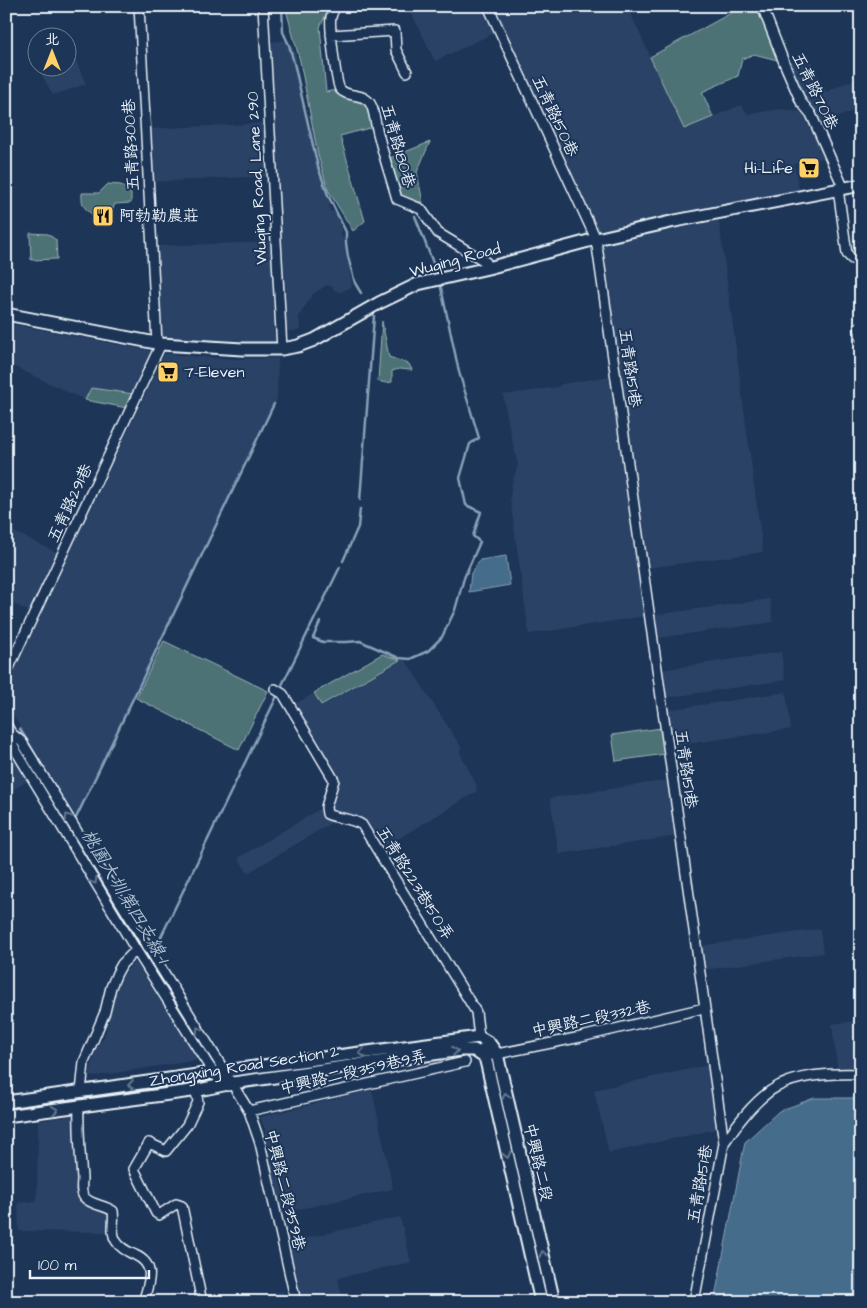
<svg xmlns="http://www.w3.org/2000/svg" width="867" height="1308" font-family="'Architects Daughter','LXGW WenKai TC',sans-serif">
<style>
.built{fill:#2a4366}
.green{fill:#4d7274;stroke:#9ab2b6}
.water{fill:#446c8b;stroke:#86a1b7}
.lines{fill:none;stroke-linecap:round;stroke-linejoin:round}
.stream{stroke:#86a1b7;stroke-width:2.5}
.street-casing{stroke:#e8f1f8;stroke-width:12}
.secondary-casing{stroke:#e8f1f8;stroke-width:15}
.street{stroke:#1d3557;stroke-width:9}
.secondary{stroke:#1d3557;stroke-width:11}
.oneway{stroke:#64778f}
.labels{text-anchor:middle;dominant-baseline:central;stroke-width:4;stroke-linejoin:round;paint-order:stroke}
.street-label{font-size:16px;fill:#e8f1f8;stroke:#1d3557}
.poi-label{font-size:16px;fill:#e8f1f8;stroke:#1d3557;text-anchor:start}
.water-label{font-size:18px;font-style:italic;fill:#afc2d2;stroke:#1d3557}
</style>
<rect width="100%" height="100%" fill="#1d3557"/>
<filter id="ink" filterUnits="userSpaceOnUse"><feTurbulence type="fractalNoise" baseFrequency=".02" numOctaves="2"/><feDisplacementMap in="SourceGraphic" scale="10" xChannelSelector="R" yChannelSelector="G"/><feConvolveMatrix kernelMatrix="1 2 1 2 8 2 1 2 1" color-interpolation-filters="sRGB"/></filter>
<g filter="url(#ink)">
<!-- built -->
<path class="built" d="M397,6H484L496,32L435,61L413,16Z
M494,6H627L684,129L741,105L748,114L781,109L806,113L827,157L794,164L799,189L598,231Z
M289,40L296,55L305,114H309L310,126L313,127L323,184L328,190L330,211L338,213L342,237L345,238L347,263H349L352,287L341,292L335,291L332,287L327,285L313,294L299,316L300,330L286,332L271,42Z
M70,47L86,84L53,95L38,68H68V48Z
M808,54L826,92L861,76V107L821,125L812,108L804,98L788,64Z
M266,123L269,176L152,182L149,129Z
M719,221L763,552L647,568L633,471L601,242Z
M273,242L280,342H212L160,336L155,246Z
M11,324L152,351L134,394L91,388L85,400L6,363V347Z
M165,353L186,356L235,359L278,358L277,399L76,817L6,704V685Z
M611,376L646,616L529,634L510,498L512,482L518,465L509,427L503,395L558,387L562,384Z
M6,528L60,554L32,613L6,600Z
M770,599L773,622L657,638L654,615Z
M781,652L785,680L665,698L661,670Z
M402,660L406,661L461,747L460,753L477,786L476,792L381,849L363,820L332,812L331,807L338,779L293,705L313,694L321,706Z
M786,692L791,729L673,746L667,710Z
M6,742L29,780L6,794Z
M669,780L678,836L559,854L550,798Z
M323,807L325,818L331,823L248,873L238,858Z
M820,929L823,953L703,970L699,946Z
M135,961L198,1060L89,1077L95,1051L105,1035L119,980Z
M861,1020V1073H838L832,1024Z
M708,1065L717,1129L609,1153L594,1090Z
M372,1090L393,1189L281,1213L265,1129L260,1117Z
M76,1115L80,1194L110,1214L108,1232L19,1231L18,1203L37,1201L38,1121Z
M400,1217L411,1262L338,1278L343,1302H302L288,1242Z
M283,1291L285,1302H228Z"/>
<!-- green -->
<path class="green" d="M285,6H330L320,27L326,92L336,90L362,99L368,105L373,127L340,136L365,221L353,231L328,190L318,155L300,61Z
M744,6H757L777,60L754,54L742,59L738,76L702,92L713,117L684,129L650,57Z
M430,142L417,172L423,203L401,196L390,158Z
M108,184L121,185L131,194V203L115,204L112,211L96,217C85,209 81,207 82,193H99Z
M30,233L48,234L56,240L57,259L31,260Z
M382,321L389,357L409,364L412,370L399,369L392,371V382L386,383L378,381Z
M91,388L134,394L127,408L85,400Z
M164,641L268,691L239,750L136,698Z
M382,654L400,660L321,705L314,693Z
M661,728L665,754L616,761L612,735Z"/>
<!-- water -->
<path class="water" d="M506,556L510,585L469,592L471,573L480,560Z
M814,1098H861V1302H714L745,1142L779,1111Z"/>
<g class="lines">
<!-- stream -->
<path class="stream" d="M282,6L283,32L289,45L294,63L318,167L328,195L346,232V243L348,257L355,283L361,293
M415,216L438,276
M360,500L374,316
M343,561L358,527L360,509
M320,622L313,638L323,642H346L360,641L399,658L410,659L428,651L442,637L455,610L464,578L480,542L473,536L481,512L466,505L460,478L470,444L479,438L459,372L440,283
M281,687L340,567
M20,729L75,820L274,404
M40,779L203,1048
M152,946L159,941L278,694"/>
<!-- street casing -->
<g class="street-casing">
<path id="street" d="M139,6L157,343
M263,6L282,349
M336,6C334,9 332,13 331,17C329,24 336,83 340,89C348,99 366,91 372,107C375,116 376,127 379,137C384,158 391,178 397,199L421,209L438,233L486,262L488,268
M488,6L596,239L623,428L724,1143L694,1302
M762,6L785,65L801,102L811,114L844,189
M331,35L395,31L396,50L407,72
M838,189L847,254L852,259L861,256
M861,326L859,327L861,338
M6,674L161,344
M275,689L283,694L334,780L326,807L327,814C338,819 352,818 362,825L476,1012L479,1037
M6,724L11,733L22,742L249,1111L260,1143L296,1302
M11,733L13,746L136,950L207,1063L217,1077L228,1086
M492,1055L581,1037L704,1008
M199,1090L197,1096L198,1102L187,1125L166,1151L149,1143L134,1169L156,1213L159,1215L176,1204L182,1206L202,1302
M81,1092L84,1062L105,1012L111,987L117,973L122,964L136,950
M79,1106C78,1131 80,1154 82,1178C82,1184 80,1192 84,1197C91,1205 104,1205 113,1211C115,1222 110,1231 116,1241C120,1248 127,1251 135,1255C157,1265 149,1283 143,1302
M249,1111L465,1062
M724,1143C737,1124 751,1105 770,1091C794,1074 832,1073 861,1074"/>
</g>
<!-- secondary casing -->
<g class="secondary-casing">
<path id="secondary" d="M6,314L161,344L242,349H282L298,346L314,340L379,303L418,284L488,268L596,239L675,221L861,185
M483,1050L487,1065L541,1302
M6,1102L240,1069L479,1037L489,1043L497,1054L554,1302
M6,1116L199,1090L233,1083L461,1050H474L484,1057"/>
</g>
<!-- street -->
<use href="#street" class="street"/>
<!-- secondary -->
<use href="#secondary" class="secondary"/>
</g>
<!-- one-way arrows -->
<defs><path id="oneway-chevron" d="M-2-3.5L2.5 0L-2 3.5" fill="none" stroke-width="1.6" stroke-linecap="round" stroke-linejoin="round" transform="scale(1.25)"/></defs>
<g class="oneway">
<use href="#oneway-chevron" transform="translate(68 817) rotate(-122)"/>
<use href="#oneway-chevron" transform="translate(94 881) rotate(59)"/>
<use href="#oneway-chevron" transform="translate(199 1030) rotate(-121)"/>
<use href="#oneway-chevron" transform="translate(455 1051) rotate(-7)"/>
<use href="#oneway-chevron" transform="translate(362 1053) rotate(172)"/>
<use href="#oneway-chevron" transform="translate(131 1085) rotate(172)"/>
<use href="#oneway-chevron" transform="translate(506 1096) rotate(-103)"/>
<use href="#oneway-chevron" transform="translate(55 1110) rotate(-8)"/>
<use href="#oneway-chevron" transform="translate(507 1155) rotate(78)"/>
<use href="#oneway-chevron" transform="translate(543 1254) rotate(-103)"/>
</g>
</g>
<!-- icons -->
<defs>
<g id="supermarket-square" transform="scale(1.125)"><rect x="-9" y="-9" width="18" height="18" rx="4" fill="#ffd166" stroke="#1d3557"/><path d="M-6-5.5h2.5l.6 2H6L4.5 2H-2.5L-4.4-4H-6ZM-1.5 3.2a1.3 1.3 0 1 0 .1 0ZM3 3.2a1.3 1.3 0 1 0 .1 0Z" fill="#111"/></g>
<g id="restaurant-square" transform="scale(1.125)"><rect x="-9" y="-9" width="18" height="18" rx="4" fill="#ffd166" stroke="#1d3557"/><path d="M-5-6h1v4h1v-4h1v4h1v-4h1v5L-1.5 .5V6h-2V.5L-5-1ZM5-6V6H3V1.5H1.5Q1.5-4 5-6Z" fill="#111"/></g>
</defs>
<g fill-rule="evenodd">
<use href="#supermarket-square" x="809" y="168"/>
<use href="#restaurant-square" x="103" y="216"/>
<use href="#supermarket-square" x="168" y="372"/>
</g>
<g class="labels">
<!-- street labels -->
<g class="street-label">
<text transform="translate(815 91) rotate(64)">五青路70巷</text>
<text transform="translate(555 116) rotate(65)">五青路150巷</text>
<text transform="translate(131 145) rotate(-93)">五青路300巷</text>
<text transform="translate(398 146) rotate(74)">五青路180巷</text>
<text transform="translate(257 178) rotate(-93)">Wuqing Road, Lane 290</text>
<text transform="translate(455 260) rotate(-15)">Wuqing Road</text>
<text transform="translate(630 368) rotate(82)">五青路151巷</text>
<text transform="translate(70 503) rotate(-65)">五青路291巷</text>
<text transform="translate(686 769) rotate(82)">五青路151巷</text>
<text transform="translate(415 883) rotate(58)">五青路223巷150弄</text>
<text transform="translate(591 1019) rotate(-12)">中興路二段332巷</text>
<text transform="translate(244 1066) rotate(-9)">Zhongxing Road Section 2</text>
<text transform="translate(353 1072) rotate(-13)">中興路二段359巷9弄</text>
<text transform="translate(538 1162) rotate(77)">中興路二段</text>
<text transform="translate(700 1184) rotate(-80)">五青路151巷</text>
<text transform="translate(285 1190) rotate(76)">中興路二段359巷</text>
</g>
<!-- poi labels -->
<g class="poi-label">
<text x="793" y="168" text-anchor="end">Hi-Life</text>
<text x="119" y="216">阿勃勒農莊</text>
<text x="184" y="372">7-Eleven</text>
</g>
<!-- water labels -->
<g class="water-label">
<text transform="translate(125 896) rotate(59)">桃園大圳第四支線-1</text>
</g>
</g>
<!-- margin -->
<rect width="867" height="1308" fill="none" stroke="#1d3557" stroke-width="25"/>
<rect x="12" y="12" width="842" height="1283" fill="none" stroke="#e8f1f8" stroke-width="2" filter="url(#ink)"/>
<!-- north arrow -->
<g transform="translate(52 52)"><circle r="24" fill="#1d3557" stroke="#6e8097"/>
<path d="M0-4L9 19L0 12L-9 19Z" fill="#ffd166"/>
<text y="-8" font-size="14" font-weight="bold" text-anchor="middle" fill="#e8f1f8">北</text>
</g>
<!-- scale -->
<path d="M30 1270v8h119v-8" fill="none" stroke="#e8f1f8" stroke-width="2.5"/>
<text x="38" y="1270" font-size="15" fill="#e8f1f8" stroke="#1d3557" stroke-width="4" paint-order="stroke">100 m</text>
</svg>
